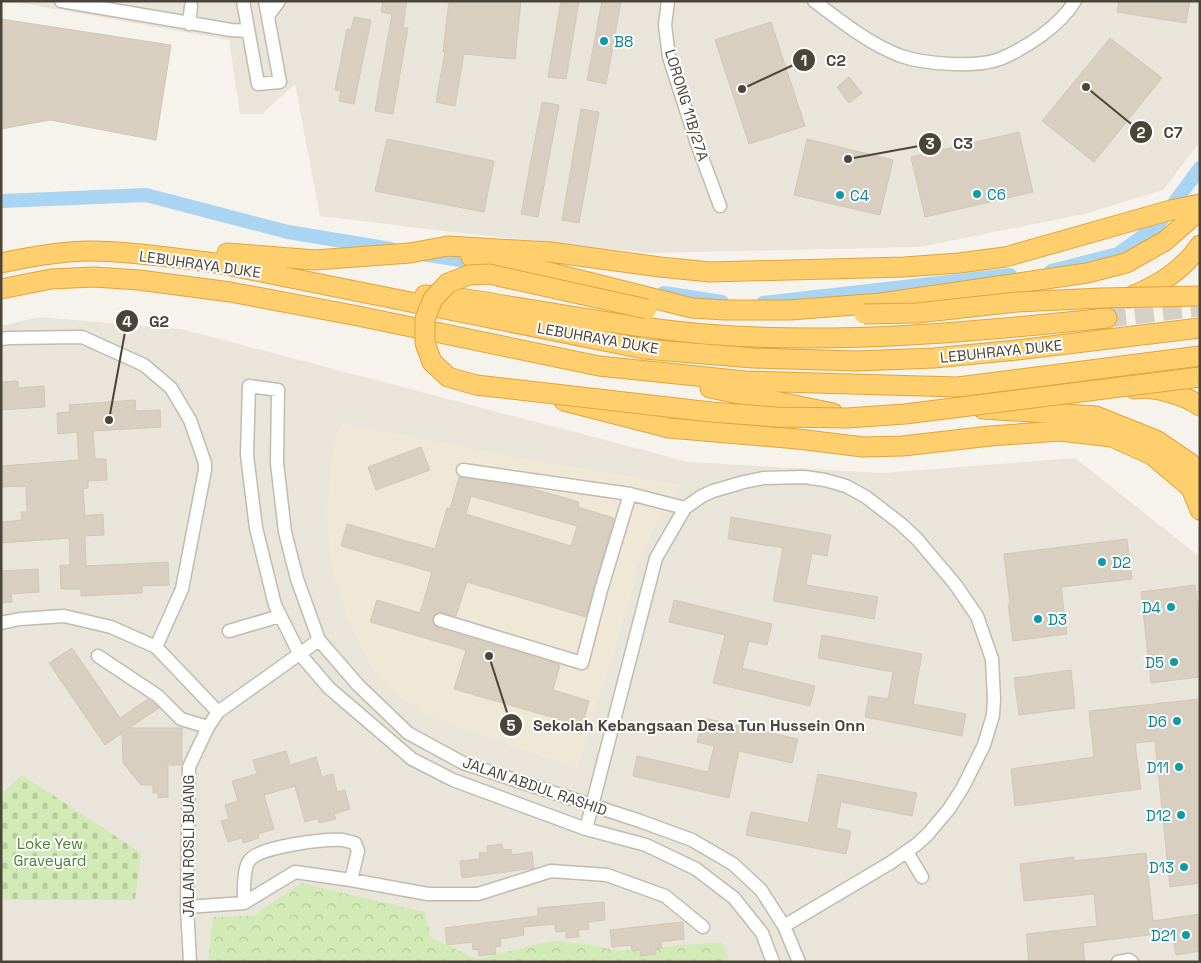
<svg xmlns="http://www.w3.org/2000/svg" width="1201" height="963" font-family="'Space Grotesk',sans-serif">
<style>
.residential{fill:#eae5da}
.education{fill:#efe8d6}
.forest{fill:url(#forest-crowns)}
.cemetery{fill:url(#cemetery-stones)}
.lines{fill:none;stroke-linecap:round;stroke-linejoin:round}
.canal{stroke:#a9d4f2;stroke-width:14}
.building{fill:#d8cfc1;stroke:#d3c7b4;fill-rule:evenodd}
.highway-tunnel{stroke:#d4d0c8;stroke-width:19;stroke-dasharray:19 9;stroke-linecap:butt}
.minor-casing{stroke:#c2bbae;stroke-width:15}
.highway-casing{stroke:#e0a43c;stroke-width:21}
.minor{stroke:#fff;stroke-width:12}
.highway{stroke:#ffcf6e;stroke-width:19}
.highway-bridge-casing{stroke:#e0a43c;stroke-width:21;stroke-linecap:butt}
.highway-bridge{stroke:#ffcf6e;stroke-width:19}
.culture-dot{fill:#0f9aa8;stroke:#fff;stroke-width:2}
.labels{text-anchor:middle;dominant-baseline:central;stroke-width:4;stroke-linejoin:round;paint-order:stroke}
.culture-label{font-size:15px;fill:#0d838f;stroke:#fff;text-anchor:end}
.street-label{font-size:15px;fill:#4b4439;stroke:#fff}
.park-label{font-size:15px;fill:#4a7f2a;stroke:#fff}
.leader{fill:none;stroke:#4b4439;stroke-width:2}
.callout-dot{fill:#4b4439;stroke:#fff;stroke-width:2}
.mark-label{font-size:15px;text-anchor:middle;font-weight:bold;fill:#fff}
.callout-label{font-size:16px;text-anchor:middle;font-weight:bold;fill:#4b4439;stroke:#fff;stroke-width:4;stroke-linejoin:round;paint-order:stroke}
</style>
<defs>
<pattern id="forest-crowns" width="20" height="18" patternUnits="userSpaceOnUse" patternTransform="scale(1.25)"><rect width="20" height="18" fill="#d2eab5"/><path d="M2 6a3 3 0 1 1 6 0M12 15a3 3 0 1 1 6 0" fill="none" stroke="#b6ca9c"/></pattern>
<pattern id="cemetery-stones" width="16" height="16" patternUnits="userSpaceOnUse" patternTransform="scale(1.25)"><rect width="16" height="16" fill="#d2eab5"/><path d="M2 7V4a2 2 0 0 1 4 0v3zM10 15v-3a2 2 0 0 1 4 0v3z" fill="#b6ca9c"/></pattern>
</defs>
<rect width="100%" height="100%" fill="#f6f3ec"/>
<!-- residential -->
<path class="residential" d="M10,1H1200V142L1163,190L1084,214L920,247L651,253L434,230L320,216L295,84L262,114H240L229,40Z
M39,317L181,329L689,462L883,473L1075,458L1200,557V962H1V326Z"/>
<!-- education -->
<path class="education" d="M342,423L538,461L683,485L654,528L639,563L620,633L577,769L424,715L379,680L353,632L335,581L329,550L327,509L330,483L334,442Z"/>
<!-- forest -->
<path class="forest" d="M301,883L425,912L431,938L477,959L552,941L587,944L617,951L722,942L730,962H208L213,917L253,916Z"/>
<!-- cemetery -->
<path class="cemetery" d="M22,775L141,853L135,900H1V794Z"/>
<g class="lines">
<!-- canal -->
<path class="canal" d="M1,201L146,195L288,232L391,249
M422,254L480,263
M1051,271L1118,254L1157,226L1200,168
M664,293L722,302
M763,303L1010,275"/>
</g>
<!-- building -->
<path class="building" d="M383,1H407L403,28H408L393,114L375,111L392,14L381,12Z
M449,1H521L515,59L464,54L455,106L436,102L445,52H443Z
M561,1H579L566,79L548,77Z
M602,1H621L606,84L587,80Z
M1119,1H1190L1186,23L1117,12Z
M354,17L371,20L354,104L339,101L341,91L335,90L347,29L351,30Z
M1,19L171,45L156,140L50,120L1,129Z
M771,22L805,126L749,144L715,40Z
M1110,38L1162,78L1094,162L1042,121Z
M849,77L862,93L849,103L837,87Z
M542,102L559,105L538,217L521,214Z
M581,109L599,112L579,223L562,220Z
M1019,132L1033,192L925,217L911,157Z
M387,139L494,161L484,212L375,191Z
M807,139L893,160L880,215L794,195Z
M18,381V388L44,386L45,407L1,410V382Z
M135,400L136,411L160,410L161,427L93,431L95,459H106L107,480L88,481V488L83,489L85,516L103,514L104,535L85,536L86,566L168,562L169,585L142,586V593L81,596V589H61L60,565H70L69,538L1,543V522L22,520L21,512H27L26,486L1,487V466L79,460L77,432L58,434L57,413L70,412L69,405Z
M421,447L430,470L376,490L368,467Z
M459,477L527,487L579,502L578,507L614,518L586,617L467,582L456,616L439,612L435,614L432,618L434,625L438,628L560,665L553,690L589,701L582,726L454,689L466,650L370,622L377,600L420,613L432,572L341,546L347,524L435,549L447,508L450,509ZM471,496L577,526L571,546L466,514Z
M731,517L831,535L827,556L812,553L806,585L878,597L874,619L773,601L783,548L728,539Z
M1127,539L1132,579L1061,587L1067,634L1013,641L1008,604H1010L1004,554Z
M38,569L39,592L11,594L12,602L1,603V571Z
M1195,585L1200,621V677L1151,683L1141,592Z
M674,600L772,624L767,645L749,641L742,668L815,686L810,706L713,683L725,635L669,622Z
M822,635L922,654L913,704L966,714L962,736L865,717L869,696L888,699L893,672L818,658Z
M72,648L120,718L148,699L158,707L159,708L129,728H182V762L181,765H168V797L158,798V793H153V785H141L123,763L122,733L105,745L49,663Z
M1071,670L1075,708L1019,715L1014,678Z
M1200,699V883L1170,887L1155,741L1135,743L1141,789L1015,806L1011,769L1094,757L1089,711Z
M703,718L798,739L792,763L739,751L729,798L633,776L637,756L708,772L714,746L697,742Z
M286,751L290,765L316,757L322,777L333,774L337,792L345,790L350,809L334,814L336,819L319,823L318,818L305,822L295,786L264,795L274,829L258,834L259,838L243,843L242,838L228,842L221,821L229,819L225,805L238,801L232,781L257,774L253,760Z
M818,774L917,793L912,816L841,802L836,828L851,831L846,854L746,835L751,812L808,823Z
M502,844L503,850L511,849L512,855L532,852L534,868L462,878L460,861L480,859L479,853L488,852L487,846Z
M1146,853L1153,921L1200,914V951L1176,955L1172,932L1083,943L1085,962H1029L1026,934L1097,926L1094,894L1024,901L1020,864L1074,857V861Z
M604,902L605,920L588,922L589,929L578,930L579,937L566,938V931L556,932L555,924L523,927L524,935L500,939L501,946L495,947L496,954L479,956L478,949L473,950L472,942L447,945L445,928L538,916V908Z
M683,922L684,939L661,942L662,948L655,949L656,954L641,956L640,950L632,951L631,945L612,947L610,930Z"/>
<g class="lines">
<!-- highway-tunnel -->
<path class="highway-tunnel" d="M1107,318L1200,307"/>
<!-- minor casing -->
<g class="minor-casing">
<path id="minor" d="M61,1L231,30L248,31
M243,1L258,84L280,82L265,1
M668,1L665,25L669,57L696,141L720,206
M814,1C841,21 869,44 901,56C924,64 976,68 1000,59C1026,48 1060,26 1075,1
M268,16L279,1
M189,24L191,6
M1,339L9,338L82,337L144,365L171,388L190,420L205,463V470L182,589L156,647
M463,470L630,494L685,508
M440,620L582,663L601,590L630,494
M1,623L20,619L64,616L111,627L156,647L218,712
M229,631L280,616
M98,656L158,696L181,719L208,727
M586,829L656,558L685,508L702,496L713,491L744,482L763,478L804,477L825,480L846,486L866,497L901,524L917,539L955,584L977,616L992,659L994,699L993,715L984,745L963,787L949,809L928,834L916,845L890,863L784,926
M907,852L922,877
M244,903C244,893 243,869 249,861C259,846 325,839 343,840C347,841 351,842 355,843L358,851L351,880
M187,907L244,903L295,872L351,880L428,894H478L551,871L607,875L665,896L703,927
M190,962L187,907L189,767L208,727L218,712L319,640
M773,962L762,933L734,898L696,869L646,845L586,829L453,780L412,759L329,688L299,653L275,605L256,528L247,455L249,386L278,390L277,463L285,532L297,579L319,640L358,685L408,733L463,763L640,821L692,840L733,864L761,890L784,926L799,962
M1118,962L1129,960L1132,962"/>
</g>
<!-- highway casing -->
<g class="highway-casing">
<path id="highway" d="M227,253L315,260L410,253L448,246L550,252L660,267L710,272L904,267L959,263L1005,257L1171,210L1200,204
M471,257L536,269L692,308L725,310H790L881,303L1087,273L1126,263L1165,241L1200,210
M1,263C29,257 60,251 89,251C130,251 175,258 216,263L644,349L753,358L857,361L934,358L1017,350L1200,328
M1,289L51,279L94,277L139,280L230,292L358,316L599,366L745,381L958,387L1200,356
M425,295L454,297C537,310 620,326 704,334C838,345 974,332 1107,318
M1128,298C1156,286 1182,272 1200,245
M710,388L833,413
M1135,389C1153,386 1185,395 1200,406
M564,401L669,428L798,439L863,447L903,446L990,436L1060,431L1112,437L1152,455L1191,488L1200,510
M983,409L1096,416L1156,440L1190,463L1200,477"/>
</g>
<!-- minor -->
<use href="#minor" class="minor"/>
<!-- highway -->
<use href="#highway" class="highway"/>
<!-- highway-bridge casing -->
<g class="highway-bridge-casing">
<path id="highway-bridge" d="M647,309L489,274L469,275L448,283L433,299L425,319V343L432,362L448,377L476,385L711,412L776,417L847,418L905,414L1200,377
M864,314L917,313L1017,302L1101,298L1200,296"/>
</g>
<!-- highway-bridge -->
<use href="#highway-bridge" class="highway-bridge"/>
</g>
<!-- markers -->
<g class="culture-dot">
<circle cx="604" cy="41" r="5"/>
<circle cx="977" cy="194" r="5"/>
<circle cx="840" cy="195" r="5"/>
<circle cx="1102" cy="562" r="5"/>
<circle cx="1171" cy="607" r="5"/>
<circle cx="1038" cy="619" r="5"/>
<circle cx="1174" cy="662" r="5"/>
<circle cx="1177" cy="721" r="5"/>
<circle cx="1179" cy="767" r="5"/>
<circle cx="1181" cy="815" r="5"/>
<circle cx="1184" cy="867" r="5"/>
<circle cx="1186" cy="935" r="5"/>
</g>
<g class="labels">
<!-- culture labels -->
<g class="culture-label">
<text x="614" y="41" text-anchor="start">B8</text>
<text x="987" y="194" text-anchor="start">C6</text>
<text x="850" y="195" text-anchor="start">C4</text>
<text x="1112" y="562" text-anchor="start">D2</text>
<text x="1161" y="607">D4</text>
<text x="1048" y="619" text-anchor="start">D3</text>
<text x="1164" y="662">D5</text>
<text x="1167" y="721">D6</text>
<text x="1169" y="767">D11</text>
<text x="1171" y="815">D12</text>
<text x="1174" y="867">D13</text>
<text x="1176" y="935">D21</text>
</g>
<!-- street labels -->
<g class="street-label">
<text transform="translate(687 105) rotate(73)">LORONG 11B/27A</text>
<text transform="translate(200 264) rotate(8)">LEBUHRAYA DUKE</text>
<text transform="translate(598 338) rotate(10)">LEBUHRAYA DUKE</text>
<text transform="translate(1001 351) rotate(-6)">LEBUHRAYA DUKE</text>
<text transform="translate(535 786) rotate(19)">JALAN ABDUL RASHID</text>
<text transform="translate(188 846) rotate(-90)">JALAN ROSLI BUANG</text>
</g>
<!-- park labels -->
<g class="park-label">
<text x="50" y="843">Loke Yew<tspan x="50" dy="17">Graveyard</tspan></text>
</g>
</g>
<!-- callouts -->
<path class="leader" d="M742 89L804 60M1086 87L1141 132M848 159L930 144M109 420L127 321M489 656L511 725"/>
<g class="callout-dot">
<circle cx="742" cy="89" r="5"/>
<circle cx="1086" cy="87" r="5"/>
<circle cx="848" cy="159" r="5"/>
<circle cx="109" cy="420" r="5"/>
<circle cx="489" cy="656" r="5"/>
<circle cx="804" cy="60" r="12"/>
<circle cx="1141" cy="132" r="12"/>
<circle cx="930" cy="144" r="12"/>
<circle cx="127" cy="321" r="12"/>
<circle cx="511" cy="725" r="12"/>
</g>
<g class="mark-label">
<text x="804" y="66">1</text>
<text x="1141" y="138">2</text>
<text x="930" y="149">3</text>
<text x="127" y="327">4</text>
<text x="511" y="731">5</text>
</g>
<g class="callout-label">
<text x="836" y="66">C2</text>
<text x="1173" y="138">C7</text>
<text x="963" y="149">C3</text>
<text x="159" y="327">G2</text>
<text x="699" y="731">Sekolah Kebangsaan Desa Tun Hussein Onn</text>
</g>
<!-- border -->
<rect width="1201" height="963" fill="none" stroke="#4b4439" stroke-width="5"/>
</svg>
